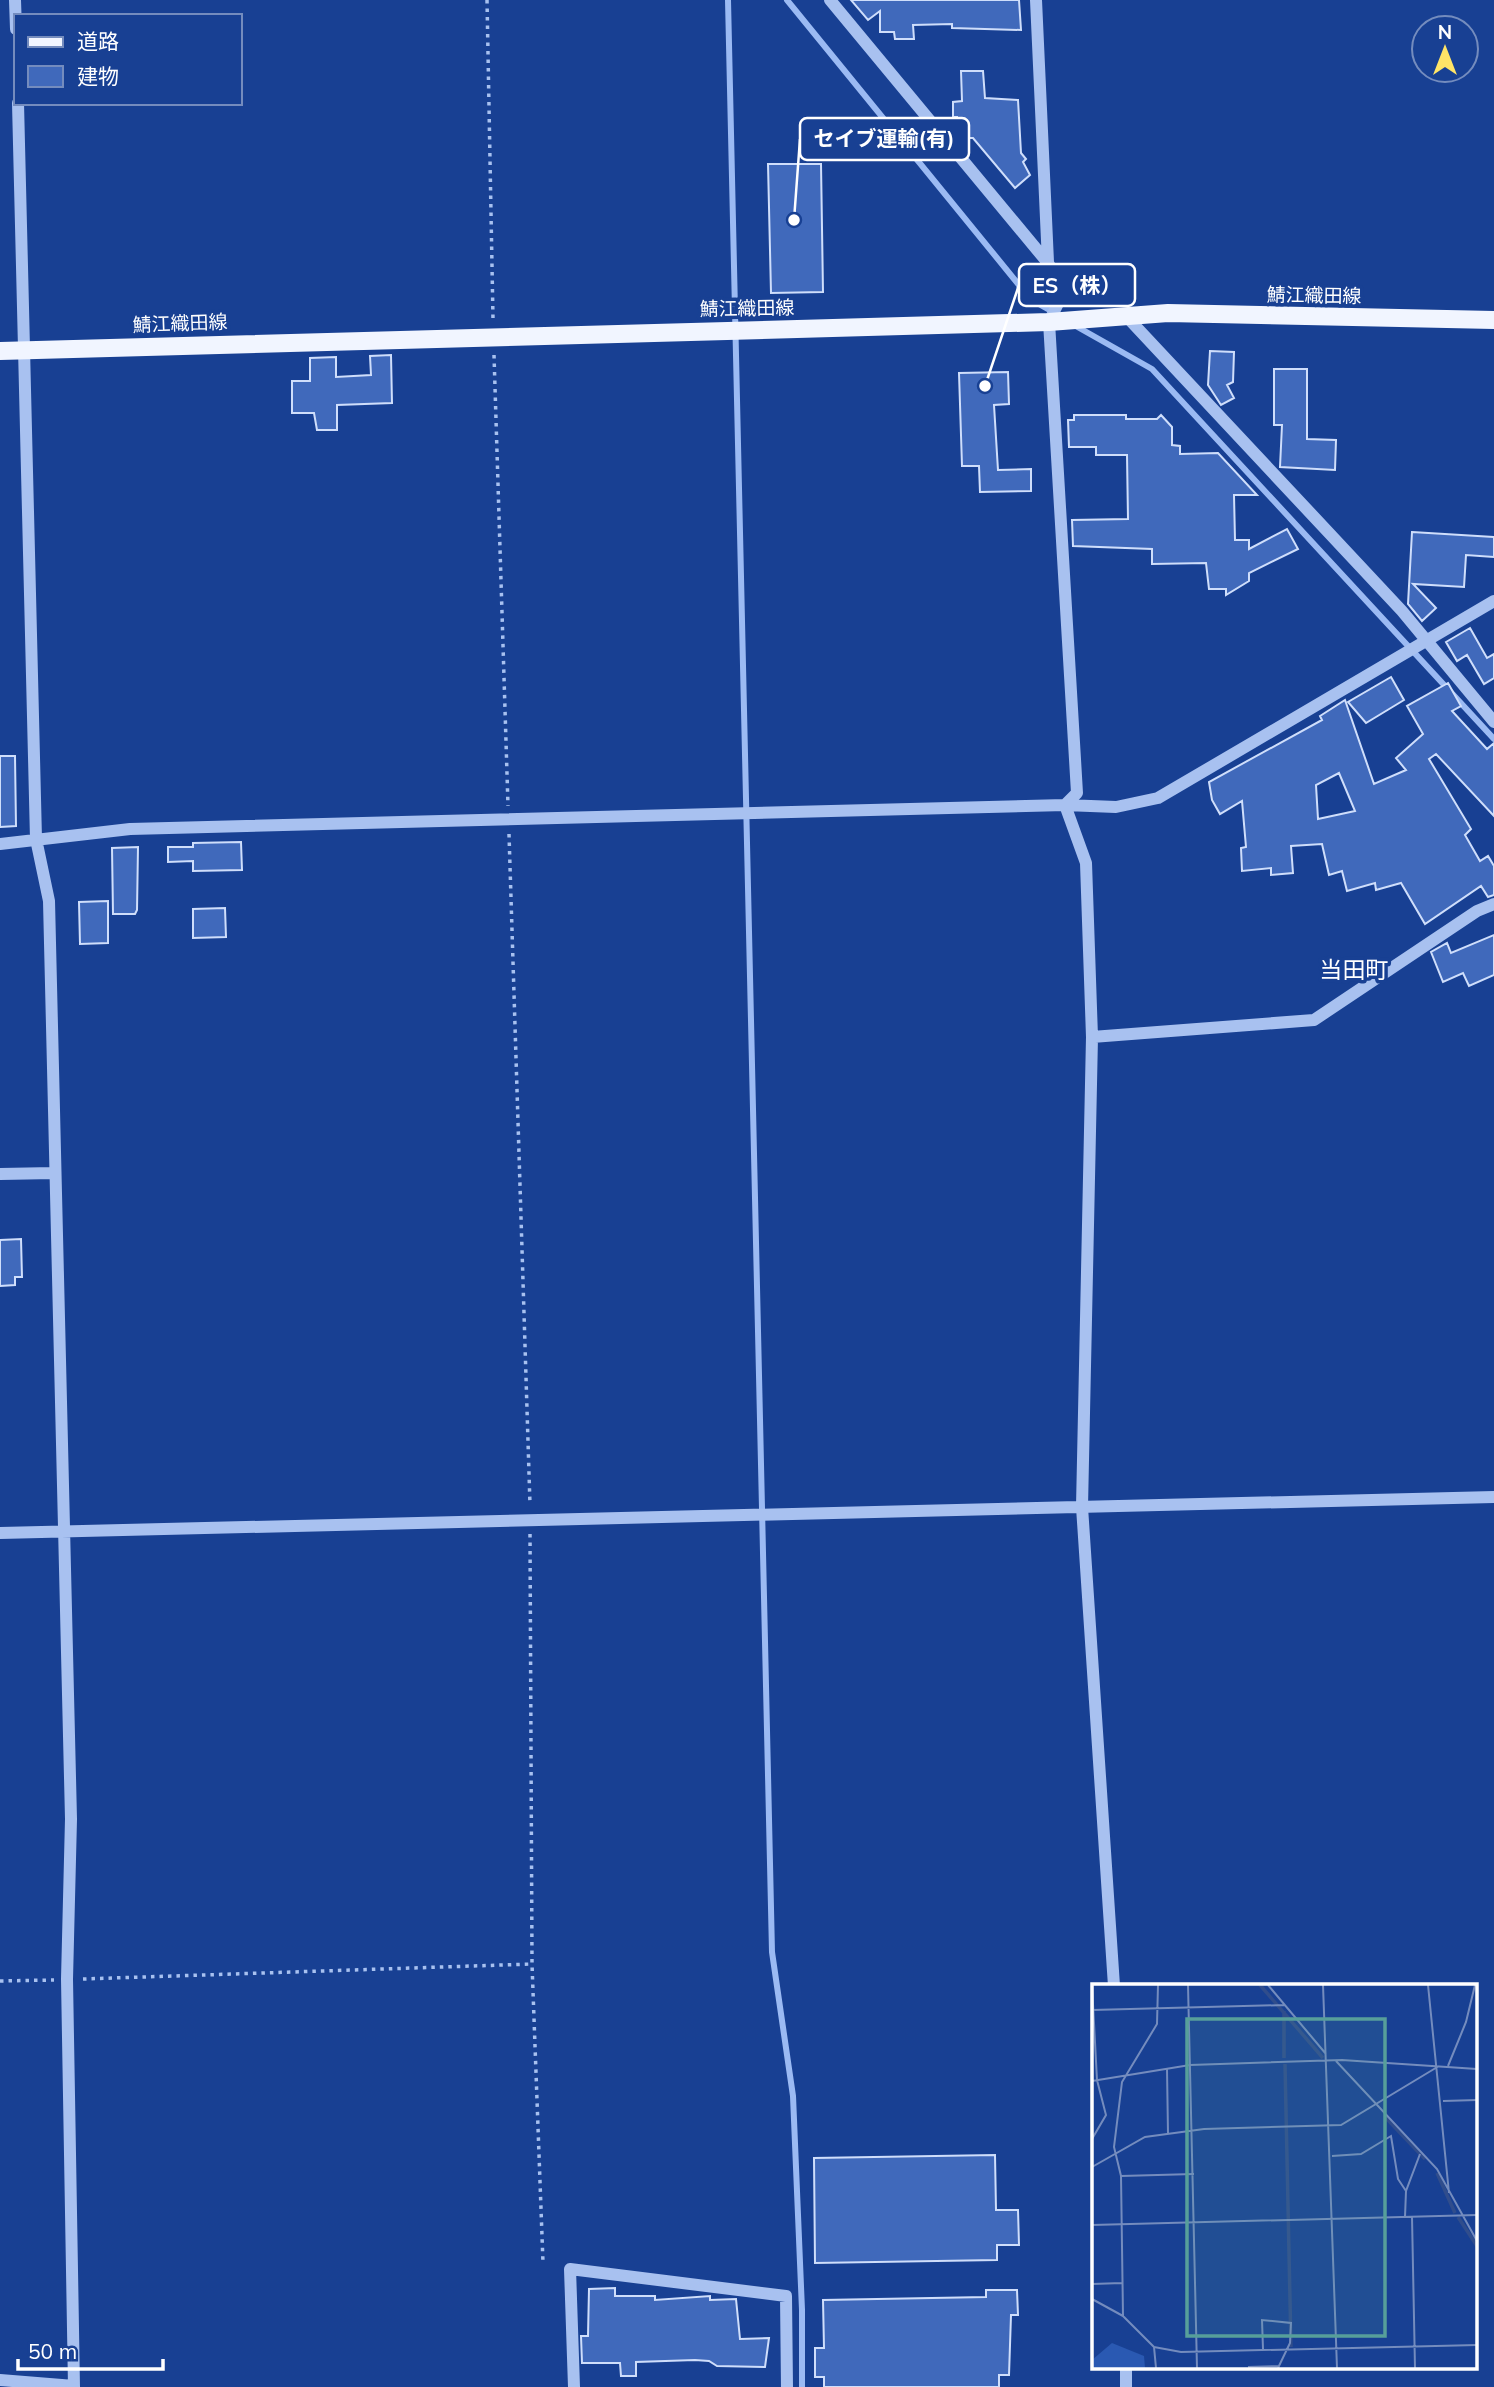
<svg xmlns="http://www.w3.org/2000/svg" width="1494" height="2387" font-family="Mulish,'Noto Sans JP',sans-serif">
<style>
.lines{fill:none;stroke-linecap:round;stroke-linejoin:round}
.stream{stroke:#9bbaf3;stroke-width:6}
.building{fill:#4069bb;stroke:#cfdefb;stroke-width:2;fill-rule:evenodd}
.path{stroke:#a8c1f0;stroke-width:3.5;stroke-dasharray:3.5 5;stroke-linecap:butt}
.minor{stroke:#a8c1f0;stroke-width:12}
.major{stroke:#f1f5ff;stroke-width:18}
.labels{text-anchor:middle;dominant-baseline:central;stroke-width:7;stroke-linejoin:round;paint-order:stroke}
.street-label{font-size:19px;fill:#fff;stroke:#184093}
.quarter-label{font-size:23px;fill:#fff;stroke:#184093}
.inset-river{fill:none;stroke:#304d8c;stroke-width:3.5}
.inset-road{fill:none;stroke:#748cbe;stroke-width:2}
.view{fill:#579f9a;fill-opacity:0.15;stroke:#579f9a;stroke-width:3.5}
.inset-edge{fill:none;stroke:#fff;stroke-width:3.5}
.leader{fill:none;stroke:#fff;stroke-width:2.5}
.callout-dot{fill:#fff;stroke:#184093;stroke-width:2.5}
.callout{fill:#184093;stroke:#fff;stroke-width:2.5}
.callout-label{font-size:21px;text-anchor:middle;font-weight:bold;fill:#fff}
</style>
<rect width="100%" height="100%" fill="#184093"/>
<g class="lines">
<!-- stream -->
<path class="stream" d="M728,0L772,1952L793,2096L802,2310V2387
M787,0L1019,285L1021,294L1053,312
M1074,325L1152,369L1494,739"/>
</g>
<!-- building -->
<path class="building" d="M851,0H1019L1021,30L952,28V24L913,25L914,39H895L894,32H880V11L868,20Z
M961,71H983L985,98L1018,100L1021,153L1026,159L1023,162L1030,175L1015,188L973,138H969V127L958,125L957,117H953V102L962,101Z
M768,164H821L823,292L771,293Z
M1210,351L1234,352L1233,382L1227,385L1234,398L1221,405L1208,385Z
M391,355L392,403L337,405V430H317L314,413H292V381H310V358L336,357V377L371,375L370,356Z
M1274,369H1307V439L1336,440L1335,470L1280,467L1282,425H1274Z
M1008,372L1009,404L994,405L998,470L1031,469V491L980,492L979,466H962L959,373Z
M1074,415H1126V419H1157L1161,415L1172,427V445L1180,446V454L1218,453L1257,495H1234L1235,540H1249V549L1287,529L1298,549L1249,573V581L1226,595V589H1209L1206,563L1152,564V549L1073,546L1072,520L1128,519L1127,455H1096V447H1069L1068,420H1074Z
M1412,532L1494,537V557L1466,555L1464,587L1413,584L1436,608L1422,621L1408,604Z
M1470,628L1487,658L1494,654V678L1484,684L1467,655L1457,661L1446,642Z
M1391,677L1404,700L1366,723L1348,702Z
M1448,683L1461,706L1452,711L1487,749L1494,743V816L1436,754L1429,759L1471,829L1465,835L1480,861L1488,856L1494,866V895L1488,897L1481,886L1425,924L1401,883L1376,890L1375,883L1347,891L1342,871L1329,875L1322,844L1291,846L1293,873L1271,875V868L1242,871L1241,848L1246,847L1242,801L1220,814L1212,800L1209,782L1322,720L1320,716L1345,700L1374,784L1406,770L1396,758L1423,734L1407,706ZM1339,773L1355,811L1318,819L1316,785Z
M0,756H15L16,826L0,827Z
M241,842L242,870L193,871V861L168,862V847H193V843Z
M138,847L137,910L135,914H113L112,848Z
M108,901V943L80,944L79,902Z
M225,908L226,937L193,938V909Z
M1494,935V975L1469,986L1463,973L1443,982L1431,952L1447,943L1451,953Z
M21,1239L22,1277H15V1285L0,1286V1240Z
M995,2155L996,2210H1018L1019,2245H997V2260L815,2263L814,2158Z
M615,2288V2296H655V2300L710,2296V2300L736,2299L740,2339L769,2338L765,2367L717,2366L709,2361L695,2360L636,2362V2376H621L620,2363H582L581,2336H588L589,2289Z
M986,2290H1017L1018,2315H1011L1009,2375H999V2387H824V2377H815V2348H824L823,2300L986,2297Z"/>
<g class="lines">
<!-- path -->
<path class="path" d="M487,0L493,319
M494,355L508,806
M509,834L530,1505
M530,1534L532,1964L543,2263
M83,1979L532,1964
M0,1981L54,1980"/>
<!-- minor -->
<path class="minor" d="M15,0L16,29
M830,0L1048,263L1064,291L1049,322L1077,793L1065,805
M1036,0L1048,262
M18,103L36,839L49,901L71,1819L67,1979L74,2387
M1126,316L1402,611L1494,722
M1065,805L1086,863L1092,1037L1082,1507L1114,1986
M0,844L130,829L1065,805L1116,807L1158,798L1494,601
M1092,1037L1314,1020L1477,911L1494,904
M0,1174L54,1173
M0,1533L1494,1497
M1126,2368V2387
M0,2380L74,2386
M574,2387L570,2269L786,2296L787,2387"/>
<!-- major -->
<path class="major" d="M0,351L1049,322L1168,313L1494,320"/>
</g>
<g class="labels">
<!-- street labels -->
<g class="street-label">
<text transform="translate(1314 295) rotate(1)">鯖江織田線</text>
<text transform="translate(747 308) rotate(-1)">鯖江織田線</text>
<text transform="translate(180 323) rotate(-2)">鯖江織田線</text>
</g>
<!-- quarter labels -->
<g class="quarter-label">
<text x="1354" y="969">当田町</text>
</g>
</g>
<!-- overview -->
<g transform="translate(1092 1984)">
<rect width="385" height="385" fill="#184093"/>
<path d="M20,359L52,372L53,384H0V376Z" fill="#2a59b2"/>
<path class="inset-river" d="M168,1L231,74M192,27V74M193,80L199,363M293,133L333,175M345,189L363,229M366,233L385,262"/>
<path class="inset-road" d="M96,1L105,384M176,1L234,70M231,1L245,384M336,1L357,209M0,26L193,21M244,77L345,185L385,257M356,82L374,38L383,1M75,85L76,150M0,97L98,81L250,76L385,85M351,117L385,116M0,155L14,131L5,96L0,1M240,172L269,170L299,152L306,195L314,207M0,183L53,153L112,145L249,141L347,82M29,192L102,190M313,233L314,207L328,170M320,233L323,384M0,241L385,231M0,300L30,299M0,315L31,332M62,363L89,368L385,361M171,365L170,336L199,339L198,359L186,384M156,383L187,382M64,384L62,363L31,332L29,192L22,163L30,98L65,40L66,1"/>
<path class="view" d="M95,35H293V352H95Z"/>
<rect width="385" height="385" class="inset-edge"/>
</g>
<!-- callouts -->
<path class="leader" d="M794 220L800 139M985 386L1019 285"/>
<g class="callout-dot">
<circle cx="794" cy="220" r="7"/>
<circle cx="985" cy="386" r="7"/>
</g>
<g class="callout">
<rect x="800" y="118" width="169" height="42" rx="7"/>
<rect x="1019" y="264" width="116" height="42" rx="7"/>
</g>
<g class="callout-label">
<text x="884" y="146">セイブ運輸(有)</text>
<text x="1077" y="293">ES（株）</text>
</g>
<!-- legend -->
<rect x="14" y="14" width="228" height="91" fill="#184093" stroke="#748cbe" stroke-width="2"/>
<rect x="28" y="37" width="35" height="10" fill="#f1f5ff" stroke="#748cbe" stroke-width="2"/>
<text x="77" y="49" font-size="21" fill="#ffffff">道路</text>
<rect x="28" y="66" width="35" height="21" fill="#4069bb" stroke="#748cbe" stroke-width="2"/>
<text x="77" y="84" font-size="21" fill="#ffffff">建物</text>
<!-- north arrow -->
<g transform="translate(1445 49)"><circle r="33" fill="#184093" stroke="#748cbe" stroke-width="2"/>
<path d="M0-5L12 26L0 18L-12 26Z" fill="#ffe467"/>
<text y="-10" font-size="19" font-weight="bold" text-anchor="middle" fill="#ffffff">N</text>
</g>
<!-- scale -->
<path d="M18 2359v10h145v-10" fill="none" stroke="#ffffff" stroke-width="3.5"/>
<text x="28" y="2359" font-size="21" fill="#ffffff" stroke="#184093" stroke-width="5" paint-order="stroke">50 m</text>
</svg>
